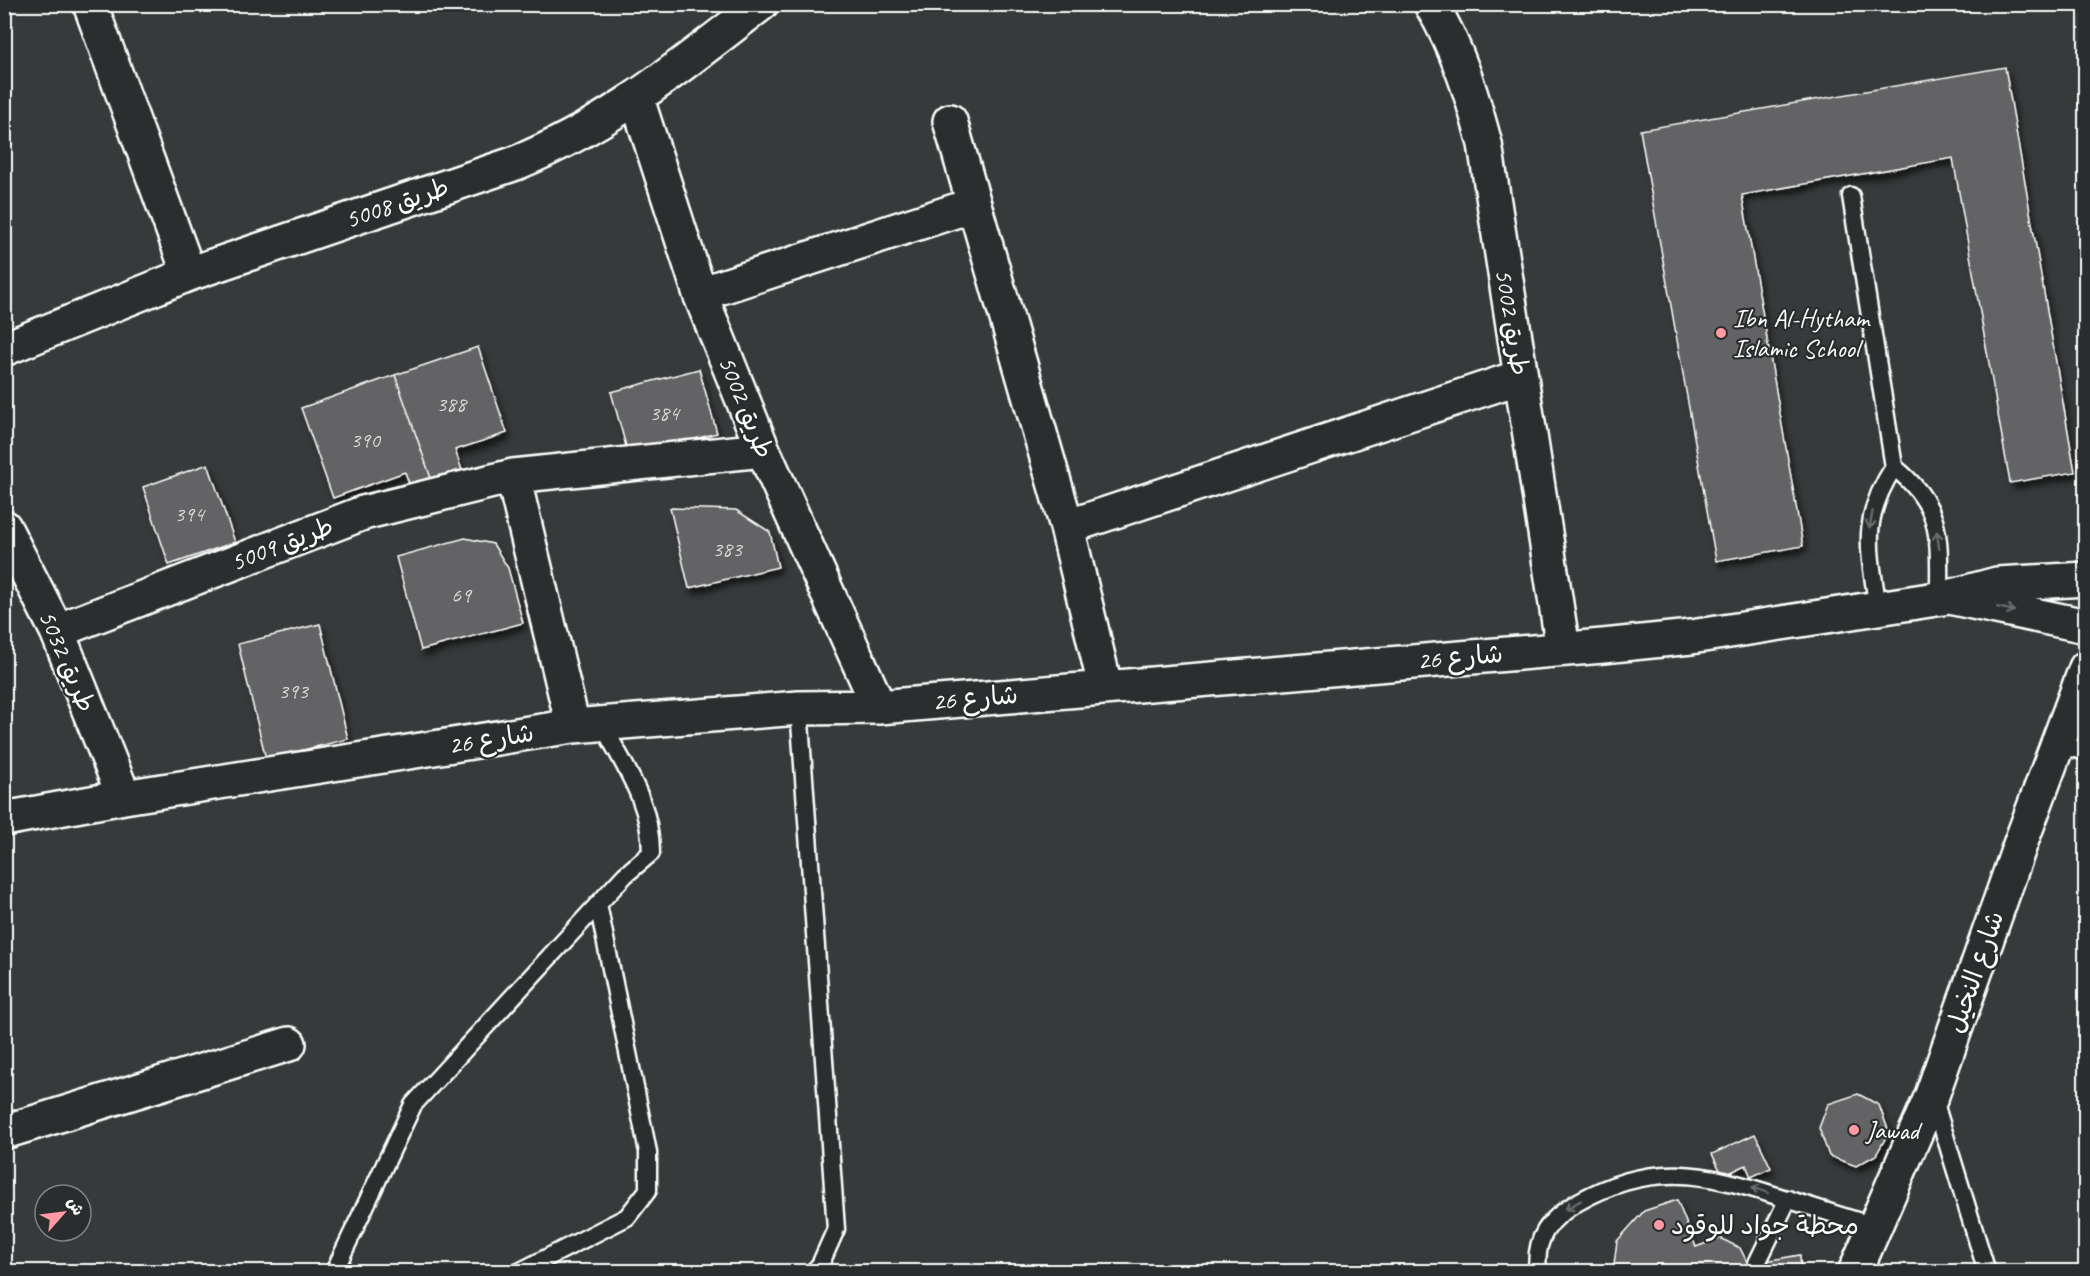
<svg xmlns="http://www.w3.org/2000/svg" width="2090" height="1276" font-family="Caveat,'Playpen Sans Arabic',sans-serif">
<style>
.building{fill:#636465;stroke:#fff;stroke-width:1.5;filter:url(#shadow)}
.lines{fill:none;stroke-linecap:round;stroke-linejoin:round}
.service-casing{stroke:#fff;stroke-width:21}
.minor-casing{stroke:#fff;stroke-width:38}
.tertiary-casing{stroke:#fff;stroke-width:38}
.service{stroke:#2a2d2e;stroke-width:16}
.minor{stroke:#2a2d2e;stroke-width:33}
.tertiary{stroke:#2a2d2e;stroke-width:33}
.oneway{stroke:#6a6c6d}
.poi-dot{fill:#ff9aa2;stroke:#2a2d2e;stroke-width:2}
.labels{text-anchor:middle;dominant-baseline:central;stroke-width:4.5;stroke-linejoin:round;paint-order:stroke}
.number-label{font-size:22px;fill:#d8d8d8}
.street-label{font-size:26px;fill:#fff;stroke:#2a2d2e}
.poi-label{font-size:26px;fill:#fff;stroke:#2a2d2e;text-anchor:start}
</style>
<defs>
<filter id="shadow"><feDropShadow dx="3.5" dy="6" stdDeviation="3" flood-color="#0009"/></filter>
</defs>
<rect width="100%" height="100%" fill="#373a3b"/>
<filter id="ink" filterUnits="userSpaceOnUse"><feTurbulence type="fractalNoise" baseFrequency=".0167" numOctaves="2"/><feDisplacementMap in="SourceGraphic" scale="12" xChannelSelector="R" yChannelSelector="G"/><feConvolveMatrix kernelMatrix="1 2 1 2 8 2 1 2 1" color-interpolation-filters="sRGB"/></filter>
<g filter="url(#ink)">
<!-- building -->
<path class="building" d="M2005,67L2075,472L2010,483L1953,158L1742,195L1803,546L1716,561L1640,130Z
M478,347L507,433L455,450L463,473L433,484L395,375Z
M699,369L717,433L629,457L611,392Z
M395,375L433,484L412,492L405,472L333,498L301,408Z
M208,464L235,542L169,565L143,487Z
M670,508L736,510L770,532L778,567L689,588Z
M465,538L493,544L508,568L523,623L421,650L396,557Z
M320,624L348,739L266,759L238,644Z
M1858,1094L1879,1105L1889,1132L1876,1155L1856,1166L1829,1156L1819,1128L1828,1104Z
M1755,1134L1771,1168L1751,1177L1746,1165L1723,1176L1712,1154Z
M1677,1200L1696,1247L1720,1238L1740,1248L1748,1264L1800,1255L1801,1272H1613L1617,1241L1644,1211Z"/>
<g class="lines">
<!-- service casing -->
<g class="service-casing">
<path id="service" d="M1851,196L1894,467C1944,507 1939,539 1939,598
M1878,608C1869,549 1860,519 1894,467
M799,708L836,1229L820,1265L813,1272
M2057,744L2086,752
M1933,1097L1987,1272
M1757,1263L1788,1199
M334,1272L413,1105L625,875L651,853C651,803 625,767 602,724
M519,1272L627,1217L648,1190V1152L598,904
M1538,1272C1534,1237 1549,1219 1578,1202C1650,1161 1704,1172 1780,1197C1812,1207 1844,1217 1876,1227"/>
</g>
<!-- minor casing -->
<g class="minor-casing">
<path id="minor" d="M90,4L189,274
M1431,4C1458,49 1472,95 1485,144L1563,649
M637,99L700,294L763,450L879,707
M950,121L1067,527L1105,686
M700,294L973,205
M4,349L189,274L516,163C611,124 680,66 761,4
M513,476L573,726
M4,527L57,631L124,797
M1067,527L1520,377
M1954,598L2086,626
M57,631L363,513L513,476L763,450
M4,819L124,797L573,726L799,708L879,707L1603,646L1691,637L1949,597L1997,584L2086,579
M4,1132L289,1044"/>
</g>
<!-- tertiary casing -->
<g class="tertiary-casing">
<path id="tertiary" d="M1855,1272L1932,1095L2021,842L2086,668"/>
</g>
<!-- service -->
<use href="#service" class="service"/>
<!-- minor -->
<use href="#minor" class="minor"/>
<!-- tertiary -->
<use href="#tertiary" class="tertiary"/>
</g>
<!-- one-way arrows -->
<defs><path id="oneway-shaft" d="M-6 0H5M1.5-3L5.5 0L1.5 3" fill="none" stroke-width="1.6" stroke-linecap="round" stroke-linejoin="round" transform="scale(1.5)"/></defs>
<g class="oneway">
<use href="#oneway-shaft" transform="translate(1871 520) rotate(100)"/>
<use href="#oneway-shaft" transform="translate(1938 540) rotate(-98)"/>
<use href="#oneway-shaft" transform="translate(2006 609) rotate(12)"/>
<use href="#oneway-shaft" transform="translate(1760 1190) rotate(-162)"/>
<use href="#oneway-shaft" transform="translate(1573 1205) rotate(150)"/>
</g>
</g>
<!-- markers -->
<g class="poi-dot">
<circle cx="1721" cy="333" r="6"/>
<circle cx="1854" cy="1130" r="6"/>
<circle cx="1659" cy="1225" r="6"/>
</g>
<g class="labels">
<!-- number labels -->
<g class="number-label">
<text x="451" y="404">388</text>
<text x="664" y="413">384</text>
<text x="365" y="440">390</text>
<text x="189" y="514">394</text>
<text x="727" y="549">383</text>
<text x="461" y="595">69</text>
<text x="293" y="691">393</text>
</g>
<!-- street labels -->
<g class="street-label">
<text transform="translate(397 203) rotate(-19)">طريق 5008</text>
<text transform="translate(1512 322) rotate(81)">طريق 5002</text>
<text transform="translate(746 407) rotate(68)">طريق 5002</text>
<text transform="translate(282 544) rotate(-21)">طريق 5009</text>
<text transform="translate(1460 657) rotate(-5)">شارع 26</text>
<text transform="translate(67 661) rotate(67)">طريق 5032</text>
<text transform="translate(975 698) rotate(-5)">شارع 26</text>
<text transform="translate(491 739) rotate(-9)">شارع 26</text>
<text transform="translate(1975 972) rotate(-71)">شارع النخيل</text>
</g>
<!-- poi labels -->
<g class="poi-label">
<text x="1733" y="318">Ibn Al-Hytham<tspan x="1733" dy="30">Islamic School</tspan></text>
<text x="1866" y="1130">Jawad</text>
<text x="1671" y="1225">محطة جواد للوقود</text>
</g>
</g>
<!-- margin -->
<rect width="2090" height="1276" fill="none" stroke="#2a2d2e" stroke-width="24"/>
<rect x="12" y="12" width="2066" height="1252" fill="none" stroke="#fff" stroke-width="2" filter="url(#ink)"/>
<!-- north arrow -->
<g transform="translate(63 1213) rotate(62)"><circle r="28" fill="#2a2d2e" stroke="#7f8182" stroke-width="1.5"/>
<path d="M0-4.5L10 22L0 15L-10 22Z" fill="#ff9aa2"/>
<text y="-9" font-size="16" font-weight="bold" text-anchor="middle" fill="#ffffff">ش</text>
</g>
</svg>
